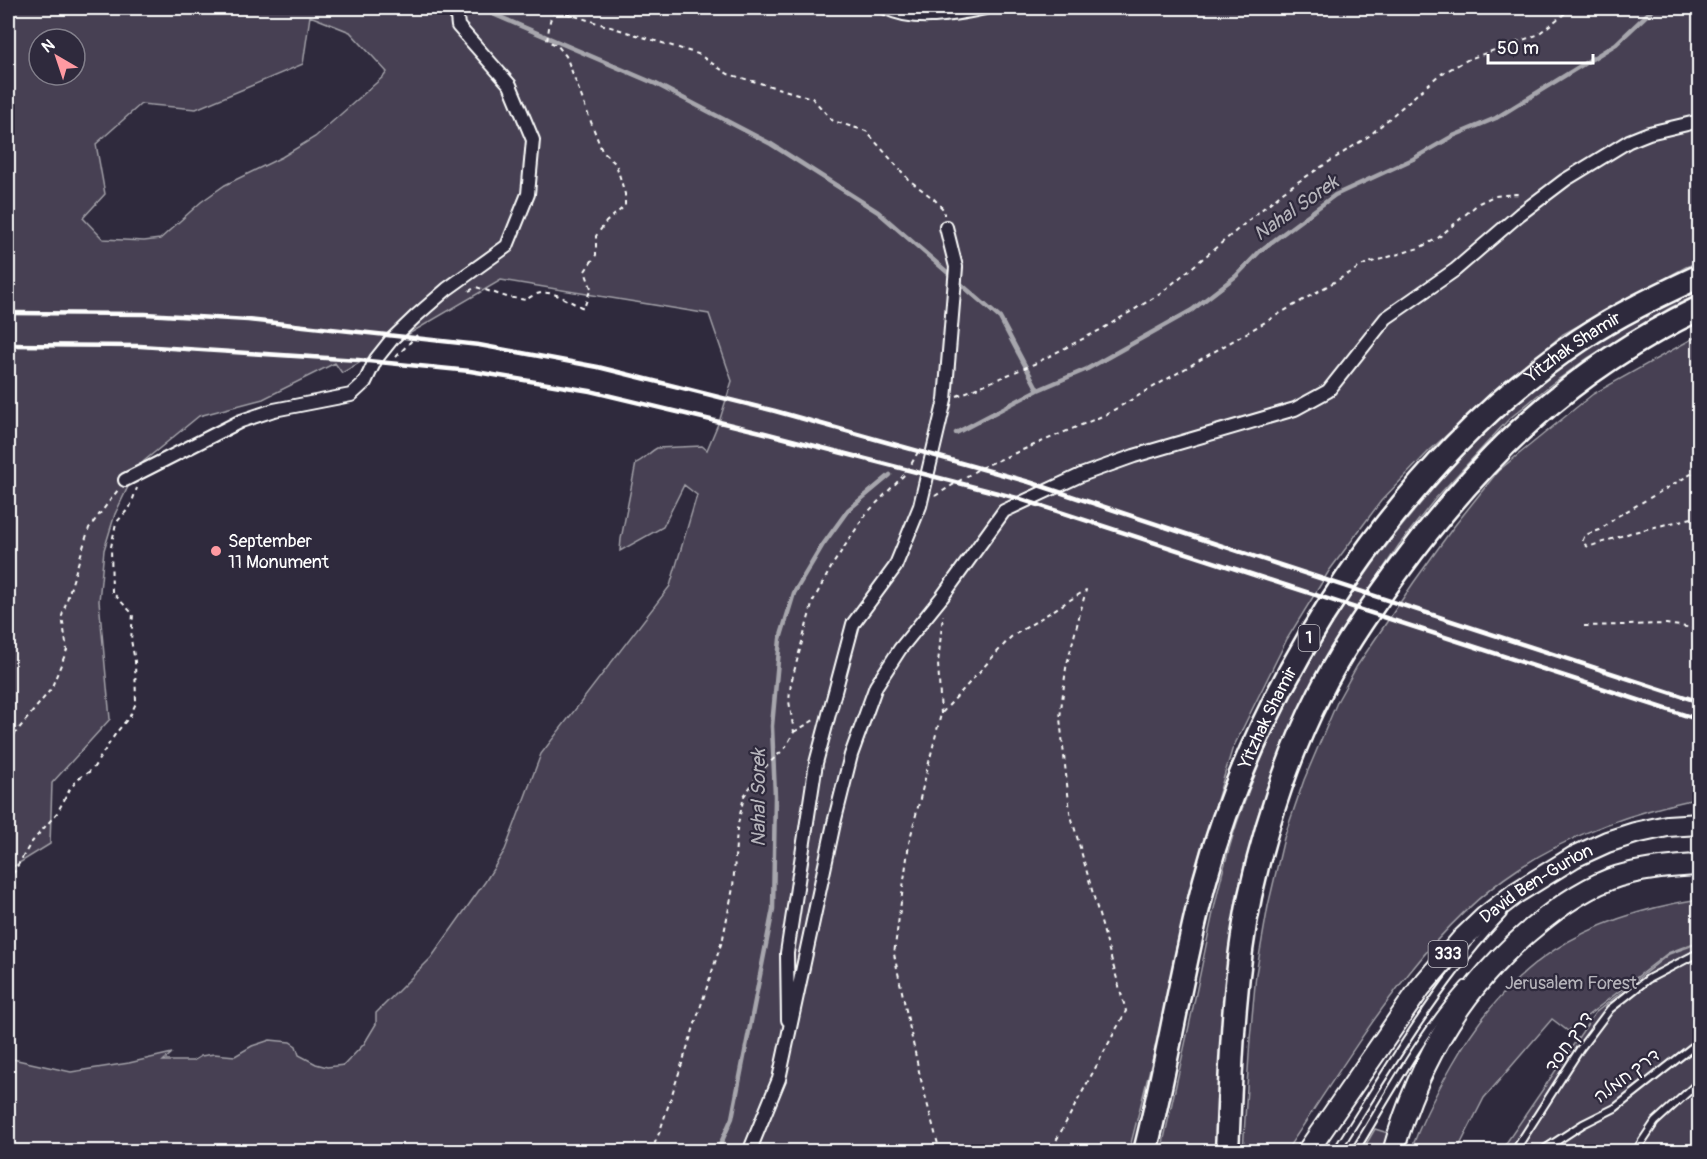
<svg xmlns="http://www.w3.org/2000/svg" width="1707" height="1159" font-family="Pangolin,'Playpen Sans Hebrew',sans-serif">
<style>
.green{fill:#464152;stroke:#a2a0a8;stroke-width:1.5;fill-rule:evenodd}
.lines{fill:none;stroke-linecap:round;stroke-linejoin:round}
.stream{stroke:#a7a6ad;stroke-width:4.5}
.lane-casing{stroke:#fff;stroke-width:10}
.street-casing{stroke:#fff;stroke-width:16}
.primary-casing{stroke:#fff;stroke-width:24}
.highway-casing{stroke:#fff;stroke-width:27}
.path{stroke:#fff;stroke-width:2;stroke-dasharray:4.5 4.5;stroke-linecap:butt}
.lane{stroke:#2f2a3d;stroke-width:6}
.street{stroke:#2f2a3d;stroke-width:12}
.primary{stroke:#2f2a3d;stroke-width:20}
.highway{stroke:#2f2a3d;stroke-width:22}
.rail{stroke:#fff;stroke-width:4.5}
.poi-dot{fill:#ff9aa2;stroke:#2f2a3d;stroke-width:2}
.labels{text-anchor:middle;dominant-baseline:central;stroke-width:4.5;stroke-linejoin:round;paint-order:stroke}
.shield{fill:#2f2a3d;stroke:#c1bfc5;stroke-width:1.5}
.shield-label{font-size:16px;font-weight:bold;fill:#fff}
.street-label{font-size:18px;fill:#fff;stroke:#2f2a3d}
.poi-label{font-size:18px;fill:#fff;stroke:#2f2a3d;text-anchor:start}
.park-label{font-size:18px;fill:#b5b3ba;stroke:#2f2a3d}
.water-label{font-size:20px;font-style:italic;fill:#b6b4bb;stroke:#2f2a3d}
</style>
<rect width="100%" height="100%" fill="#2f2a3d"/>
<filter id="ink" filterUnits="userSpaceOnUse"><feTurbulence type="fractalNoise" baseFrequency=".0167" numOctaves="2"/><feDisplacementMap in="SourceGraphic" scale="12" xChannelSelector="R" yChannelSelector="G"/><feConvolveMatrix kernelMatrix="1 2 1 2 8 2 1 2 1" color-interpolation-filters="sRGB"/></filter>
<g filter="url(#ink)">
<!-- green -->
<path class="green" d="M8,8H1699V262L1686,267L1563,334L1488,398L1429,451L1381,501L1329,571L1287,639L1232,750L1205,840L1161,1026L1129,1151H8V1058L71,1072L129,1063L172,1053L163,1061H193L201,1056L214,1054L235,1056L252,1046L270,1040L290,1042L296,1046L299,1055L316,1064L327,1067L344,1065L364,1044L376,1024V1013L431,958L485,882L505,850L541,754L670,586L697,495L684,485L663,527L620,551L621,539L636,463C644,460 649,452 657,448L702,446L707,450L720,419L732,381L709,314L501,280L342,373L335,363L263,399L199,416L144,461L136,470L115,514L104,550L99,601L110,719L52,783L50,844L8,870ZM310,16L350,32L387,72L384,76L315,137L282,157L225,185L201,202L160,239L144,241L103,239L83,218L105,194L96,144L141,104L196,109L303,64ZM39,39H75V75H39Z
M1699,286V294L1670,308L1588,358L1549,386L1509,419L1435,499L1399,545L1336,640L1310,688L1272,778L1255,828L1230,946L1216,1151L1161,1152C1174,1094 1187,1037 1199,979C1210,927 1220,874 1237,823C1282,690 1360,567 1455,464C1474,443 1493,421 1514,403C1570,354 1634,319 1699,286Z
M1699,335V798C1635,812 1574,832 1518,869C1420,933 1351,1056 1286,1151H1243L1250,1039L1256,974L1268,906L1284,838L1304,780L1338,700L1357,666L1414,582L1452,529L1498,471L1593,394Z
M1699,899V941L1668,953L1568,1031L1552,1019L1484,1098L1457,1151H1411C1421,1121 1436,1093 1452,1065C1510,962 1584,917 1699,899Z
M1699,943V1151L1500,1152L1595,1013L1669,954Z
M1375,1129L1388,1133L1382,1151H1362Z"/>
<g class="lines">
<!-- stream -->
<path class="stream" d="M479,8L656,84L771,144L878,212L1000,318L1038,390
M956,433L1038,390L1087,369L1192,310L1236,276L1261,250L1335,195L1413,159L1453,136L1496,118L1616,44L1654,8
M717,1152L732,1118L773,909L775,796L772,726L780,639L794,593L822,546L848,510L890,475"/>
<!-- lane casing -->
<g class="lane-casing">
<path id="lane" d="M1336,1152C1388,1070 1437,984 1503,914
M1354,1152C1389,1095 1421,1034 1465,985
M1514,1152L1580,1049L1610,1009L1648,979L1700,952
M1540,1152L1583,1124L1615,1108L1700,1041
M1635,1152L1655,1122L1700,1081"/>
</g>
<!-- street casing -->
<g class="street-casing">
<path id="street" d="M886,8C917,23 953,14 986,8
M125,480L241,421L274,410L351,395L365,382L376,359L392,339L416,316L447,289L507,246L528,194L533,140L510,85L458,26L456,8
M788,1020L787,953L816,763L853,624L895,567L920,506L945,400L956,267L946,227
M749,1152L779,1079L834,823L851,755L876,686L900,649L942,597L1004,511L1081,475L1134,456L1295,409L1328,391L1386,318L1455,270L1520,214L1565,180L1629,141L1649,133L1700,121"/>
</g>
<!-- primary casing -->
<g class="primary-casing">
<g id="primary">
<path id="s1" d="M1307,1152L1420,988L1462,939L1485,917L1516,893L1574,857L1607,842L1635,833L1667,826L1700,824"/>
<path d="M1393,1152C1420,1057 1466,980 1544,919C1568,900 1596,881 1627,874C1651,868 1675,866 1700,865"/>
</g>
</g>
<!-- highway casing -->
<g class="highway-casing">
<g id="highway">
<path id="s2" d="M1145,1152C1168,1062 1181,970 1205,880C1259,679 1405,456 1580,340C1617,315 1659,295 1700,276"/>
<path d="M1227,1152C1231,1066 1233,980 1250,896C1265,827 1288,756 1320,693C1341,650 1369,610 1397,572C1481,457 1570,370 1700,308"/>
</g>
</g>
<!-- path -->
<path class="path" d="M549,8L698,54L728,74L812,98L833,121L866,131L909,180L934,199L944,210V215
M469,291L476,287L507,297L526,300C548,283 563,300 584,308L591,288L585,271L596,255V236L606,222L625,206V194L616,164L602,151L566,56L557,45L547,41L550,21L554,10
M396,357L417,335
M957,396L1034,364L1102,329L1160,294L1284,191L1369,136L1439,75L1469,59L1537,35L1572,8
M1700,469L1618,516L1600,530L1585,535L1582,542L1588,547L1630,533L1700,516
M935,496L980,468L1107,414L1365,264L1419,248L1438,238L1479,203L1494,196L1516,194L1522,195
M1584,626L1666,624L1700,629
M941,714L938,663L943,615
M794,732L814,720
M8,742L51,689L67,650L62,616L89,528L118,490
M8,882L31,843L57,813L70,789L79,778L92,770L116,733L130,716L136,703L135,661L131,640L133,614L112,592L111,547L116,523L130,507L137,488
M651,1152L660,1131L723,938L733,888L737,829L744,796L762,770L785,748L794,732L789,701L791,683L813,601L833,564L866,514L907,472L919,450
M940,1152L920,1076L894,954L909,843L941,714L1011,637L1086,590L1066,668L1060,718L1070,812L1126,1011L1050,1152"/>
<!-- lane -->
<use href="#lane" class="lane"/>
<!-- street -->
<use href="#street" class="street"/>
<!-- primary -->
<use href="#primary" class="primary"/>
<!-- highway -->
<use href="#highway" class="highway"/>
<!-- rail -->
<path class="rail" d="M8,313L145,314L248,320L479,345L598,367L775,411L1029,482L1286,567L1700,702
M8,345L140,346L358,360L470,371L590,391L761,432L1017,498L1700,720"/>
</g>
</g>
<!-- markers -->
<circle class="poi-dot" cx="216" cy="551" r="6"/>
<g class="labels">
<!-- shield labels -->
<g class="shield">
<rect x="1298.5" y="625" width="21" height="26" rx="4.5"/>
<rect x="1428.5" y="941" width="39" height="26" rx="4.5"/>
</g>
<g class="shield-label">
<text x="1309" y="638">1</text>
<text x="1448" y="954">333</text>
</g>
<!-- street labels -->
<g class="street-label">
<text stroke="none"><textPath href="#s2" startOffset="939">Yitzhak Shamir</textPath></text>
<text stroke="none"><textPath href="#s2" startOffset="453">Yitzhak Shamir</textPath></text>
<text stroke="none"><textPath href="#s1" startOffset="357">David Ben-Gurion</textPath></text>
<text transform="translate(1569 1042) rotate(-55)">דרך חסד</text>
<text transform="translate(1627 1076) rotate(-37)">דרך חמלה</text>
</g>
<!-- poi labels -->
<g class="poi-label">
<text x="228" y="541">September<tspan x="228" dy="21">11 Monument</tspan></text>
</g>
<!-- park labels -->
<g class="park-label">
<text x="1571" y="983">Jerusalem Forest</text>
</g>
<!-- water labels -->
<g class="water-label">
<text transform="translate(1296 208) rotate(-35)">Nahal Sorek</text>
<text transform="translate(758 798) rotate(-90)">Nahal Sorek</text>
</g>
</g>
<!-- margin -->
<rect width="1707" height="1159" fill="none" stroke="#2f2a3d" stroke-width="30"/>
<rect x="15" y="15" width="1677" height="1129" fill="none" stroke="#fff" stroke-width="2" filter="url(#ink)"/>
<!-- north arrow -->
<g transform="translate(57 57) rotate(321)"><circle r="28" fill="#2f2a3d" stroke="#827f8b" stroke-width="1.5"/>
<path d="M0-4.5L10 22L0 15L-10 22Z" fill="#ff9aa2"/>
<text y="-9" font-size="16" font-weight="bold" text-anchor="middle" fill="#ffffff">N</text>
</g>
<!-- scale -->
<path d="M1488 54v9h105v-9" fill="none" stroke="#ffffff" stroke-width="3"/>
<text x="1497" y="54" font-size="18" fill="#ffffff" stroke="#2f2a3d" stroke-width="4.5" paint-order="stroke">50 m</text>
</svg>
